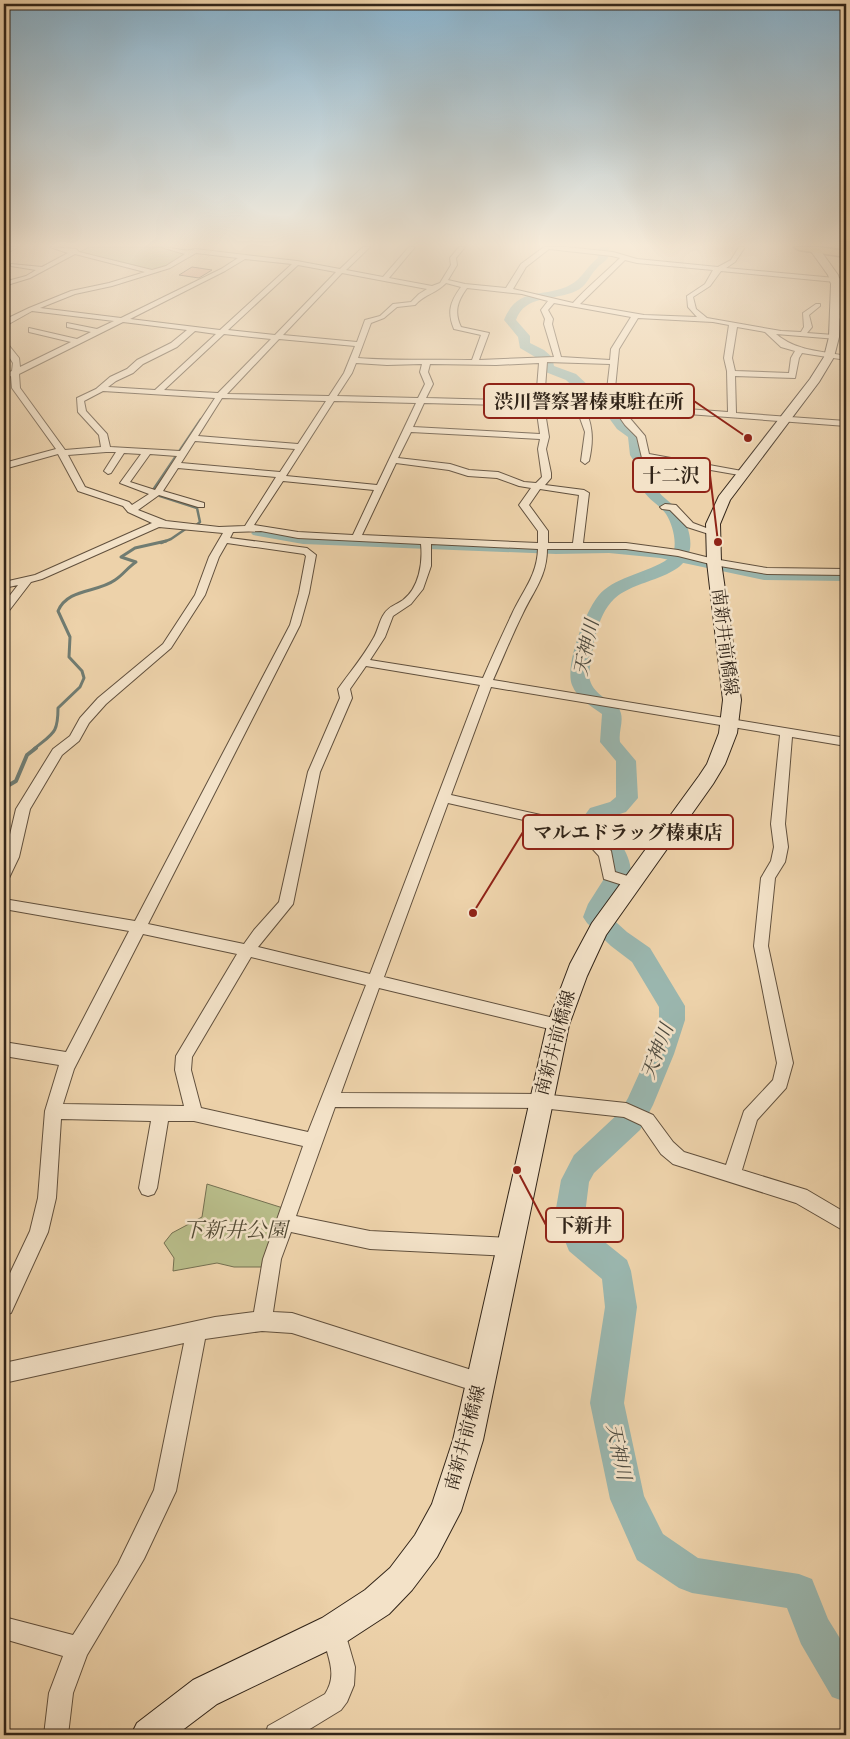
<svg xmlns="http://www.w3.org/2000/svg" width="850" height="1739" font-family="'Old Standard TT','Noto Serif JP',serif">
<style>
.green{fill:#b8bc89;stroke:#757051}
.lines{fill:none;stroke-linecap:round;stroke-linejoin:round}
.stream-far2{stroke:#707c72;stroke-width:2.5}
.stream-far1{stroke:#707c72;stroke-width:3}
.stream{stroke:#707c72;stroke-width:4}
.canal{fill:#9ab6ae;fill-rule:evenodd}
.river{fill:#9ab6ae;fill-rule:evenodd}
.building{fill:#e29e81;stroke:#322519}
.street-casing{stroke:#61503d;stroke-width:2}
.secondary-casing{stroke:#322519;stroke-width:2}
.primary-casing{stroke:#322519;stroke-width:3}
.street{fill:#f3e2c8;fill-rule:evenodd}
.secondary{fill:#f3e2c8;fill-rule:evenodd}
.primary{fill:#e6b975;fill-rule:evenodd}
.labels{text-anchor:middle;dominant-baseline:central;stroke-width:5;stroke-linejoin:round;paint-order:stroke}
.street-label{font-size:18px;fill:#322519;stroke:#f3e2c8}
.water-label{font-size:19px;font-style:italic;fill:#4c493e;stroke:#f3e2c8}
.near-park-label{font-size:21px;font-style:italic;fill:#544b35;stroke:#f3e2c8}
.leader{fill:none;stroke:#8f2418;stroke-width:2}
.callout-dot{fill:#8f2418;stroke:#f3e2c8;stroke-width:2}
.callout{fill:#f3e2c8;stroke:#8f2418;stroke-width:2}
.callout-label{font-size:19px;text-anchor:middle;font-weight:bold;fill:#322519}
</style>
<rect width="100%" height="100%" fill="#edd2aa"/>
<filter id="stains"><feTurbulence type="fractalNoise" baseFrequency=".004" numOctaves="4"/><feColorMatrix values="0 0 0 0 .2 0 0 0 0 .09 0 0 0 0 .02 0 0 0 .5 -.17"/></filter>
<radialGradient id="worn" r=".72"><stop offset=".6" stop-color="#630" stop-opacity="0"/><stop offset="1" stop-color="#630" stop-opacity=".3"/></radialGradient>
<!-- green -->
<path class="green" d="M89,247H161L184,253L185,256L171,265L151,271L80,252Z
M207,1184L283,1208L262,1267H234L217,1263L173,1271L174,1258L164,1243L172,1233L202,1217Z"/>
<g class="lines">
<!-- stream-far2 -->
<path class="stream-far2" d="M194,527L200,522L197,508L160,496L153,490L201,419
M161,543L171,539L187,528"/>
<!-- stream-far1 -->
<path class="stream-far1" d="M34,749C53,733 58,734 58,708L80,687L84,678L82,671L69,657L70,637L58,611C68,588 97,593 115,580C123,575 128,567 136,562L121,557L135,548L166,541"/>
<!-- stream -->
<path class="stream" d="M4,788L16,781L27,755L36,748"/>
<!-- canal -->
<path class="canal" d="M256,530L303,538L556,548L609,547L660,552L764,574L846,575V581L764,580L660,558L609,553L556,554L303,544L253,535L251,533Z"/>
<!-- river -->
<path class="river" d="M600,247H610L607,253L608,258C605,262 600,264 597,268C589,276 587,286 576,291C555,301 525,294 516,320L530,336V343L544,350L552,357L554,366L576,374L590,387L605,393L627,423L640,433L644,455L657,476L654,485C663,502 680,504 687,526C706,581 640,574 614,599C596,616 592,651 589,675C590,691 605,698 618,707C626,719 618,729 620,742L636,761L638,798L626,812L604,819C614,837 630,850 631,872L607,914L627,932L650,948L685,1006V1020L674,1054L653,1105L640,1130L594,1173L589,1182L585,1214L591,1231L627,1260L631,1271L637,1307L624,1403L644,1496L663,1534L698,1558L799,1574L812,1579L828,1619L846,1648V1702L832,1697L801,1644L787,1608L692,1593L679,1588L637,1560L610,1499L590,1403L605,1307L602,1279L569,1251L565,1241L555,1214L561,1180L574,1155L620,1112L628,1098L648,1054L659,1020V1007L632,962L611,946L587,923L583,917L588,904L609,871L605,853L582,819L590,808L610,802L616,797V761L600,742L602,714C591,706 577,698 572,685C564,666 587,603 604,590C624,574 652,572 672,556C678,545 673,525 666,514C658,503 647,500 640,485L643,476L630,455L628,437L617,429L595,399L580,393L566,380L543,371L541,368L542,361L520,348L518,337L504,320C518,285 544,299 570,285C582,279 587,266 598,258L597,253Z"/>
</g>
<!-- building -->
<path class="building" d="M192,267L212,270L199,278L179,275Z"/>
<g class="lines">
<!-- street casing -->
<g class="street-casing">
<path id="street" d="M10,247H18L4,255V251Z
M50,247L76,249L79,252L152,270L166,266L185,254L161,247C172,247 185,253 195,249L297,261L340,269L363,247H370L346,270L383,277L409,247H415L389,278L432,286L440,283L451,265L450,258L459,247H465L456,258L457,265L448,280L465,284L506,288L521,264L544,247H566L613,252L637,259L718,267L731,260L739,247H745L735,262L726,268L846,279V283L721,271L710,286L693,297L696,309L707,318L781,331L801,332L804,327L803,313L816,304H820V306L809,315L812,327L807,333L834,335H837V339L776,334C796,351 821,351 846,356V360L802,353L799,358L795,378L735,376L736,413L846,421V426L622,409L645,436L649,454L742,471L745,472V476L642,458L637,437L625,425L606,398L610,364L547,362L544,401L582,403C593,423 594,439 589,461L585,464L581,461L585,432L576,407L544,406L549,437L546,449L551,473V478L545,485L584,490L589,493L583,543H626L678,550L714,559L767,568L846,569V575L767,574L714,565L678,556L626,549H547C547,576 534,590 523,613C512,635 503,658 493,680L846,738V746L792,737L785,824L788,847L785,862L775,878L768,946L793,1063L786,1088L757,1120L742,1170L807,1190L846,1213V1232L796,1203L673,1164L661,1154L641,1125L624,1117L541,1108L335,1107L296,1216L370,1231L510,1238L516,1241L519,1247L516,1253L510,1256L370,1249L291,1232L281,1259L273,1312L292,1313L481,1373L488,1376L491,1383L488,1390L481,1393L292,1333L262,1331L205,1339L176,1491L144,1559L87,1655L73,1693L68,1735H44L49,1693L63,1656L4,1639V1617L73,1635L118,1564L154,1490L184,1343L4,1383V1363L215,1317L254,1312L263,1259L303,1146L194,1121H168L157,1188L154,1194L148,1196L142,1194L139,1188L151,1121L61,1119L56,1198L48,1232L11,1313L4,1315V1286L30,1231L38,1198L45,1111L59,1065L4,1056V1042L66,1052L129,931L4,909V899L135,921L290,625L299,593L306,556L304,554L227,543L219,557L205,595L171,648L106,704L89,723L79,741L62,755L30,809L19,857L9,878L4,879V860L16,809L53,749L70,736L80,718L98,698L163,644L195,595L209,557L223,533L159,527L42,579L31,582L8,612L4,613V603L18,585L4,588V582L35,575L152,523L128,512L123,506L78,491L58,454L4,469V463L56,449L12,388L11,376L4,378V374L12,371L13,363L4,349V343H7L19,358L20,367L71,342L29,332V328L77,339L91,332L67,327V323L97,329L114,321L32,311L7,325H4V320L29,308L71,291L109,283L145,272L75,254L30,278L4,286V282L26,276L36,270L11,266V264L42,267L68,253ZM549,249L612,256L620,258C604,274 587,287 573,303L513,289L526,267ZM196,253L238,258L221,269L121,318L40,308L75,294L112,286L170,268ZM245,259L292,264L220,330L130,319L225,271ZM625,260L637,263L713,270L705,284L687,296L688,307L697,317L644,315L580,304ZM298,265L336,272L275,335L228,330ZM342,273L427,289L419,294L411,302L393,304L380,316L365,320L357,342L283,335ZM446,283L461,287C450,302 447,312 454,329L481,335L472,360C434,359 396,361 358,358L371,323L384,318L397,307L415,305C425,294 437,293 446,283ZM467,288L522,294L548,301L541,310L545,319L544,324L554,357L479,360L489,333L461,327C454,312 457,302 467,288ZM554,303L631,317L611,349L610,360L561,357L552,324L553,319L548,310ZM638,318L713,322L729,325L724,358L727,371L728,412L618,404L614,398L619,349ZM123,322L187,330L171,343L137,360L127,369L110,377L96,389L77,398L78,412L99,435L101,447L65,450L20,388L19,374ZM737,327L765,332L781,347L795,351L791,358L789,373L735,371L732,358ZM195,331L216,334L155,390L108,387L116,381L133,373L143,364L177,347ZM224,334L271,339L218,393L164,390ZM279,339L355,346L344,373L329,396L227,394ZM356,363L387,365L422,364L420,372L425,384L418,398L337,396L352,373ZM539,363L536,401L426,398L433,384L428,372L430,364L496,365ZM103,391L215,398L180,451L110,447L107,434L86,411L84,401ZM222,398L326,401L298,444L198,436ZM334,401L416,403L377,485L286,476ZM424,403L536,406L540,434L413,427ZM411,432L540,439L538,449L542,477L536,483L524,482L498,472L469,470L450,464L398,458ZM195,441L295,449L280,472L181,463ZM106,452H116L104,471L108,474L111,473L124,453L141,454L120,483L149,494L132,505L129,502L85,487L68,455ZM150,454L177,456L155,490L130,482ZM396,463L449,470L468,476L497,478L519,486L531,488L519,505L538,531V543L362,535ZM178,468L276,477L245,526L219,527L166,521L138,510L159,495L198,507H204V503L163,491ZM283,481L374,490L353,535L298,532L254,525ZM540,489L579,495L573,543H548V531L529,505ZM261,531L298,538L421,544C423,563 419,588 403,600C396,605 389,606 384,614C379,621 378,631 373,639C363,657 350,672 338,689L340,698L308,772L279,902L254,930L244,944L148,924L300,625L309,593L316,555L307,548L230,538L233,532ZM431,544L538,549C537,576 523,590 512,614C502,635 492,657 483,678L370,660L385,637L393,616L411,604L423,589L431,566ZM366,666L480,685L370,974L258,947L293,904L320,772L352,698L350,689ZM491,687L780,735L771,824L774,847L771,861L761,878L754,946L777,1063L773,1080L744,1111L726,1165L684,1152L673,1142L653,1115L626,1103L541,1094L341,1093L379,988L558,1031L564,1030L566,1025L564,1020L558,1019L384,977L448,803L577,832L599,856L604,879L632,888L637,887L639,883L637,879L615,872L611,851L586,825L451,795ZM143,934L237,954L176,1056L175,1070L184,1106L63,1104L74,1069ZM251,957L366,985L308,1132L201,1108L191,1070L192,1057Z
M835,314L846,316V320L833,317L831,316Z
M665,504L676,505L693,523L717,532L712,535L687,527L670,510L662,509L660,507Z
M334,1619L342,1622L355,1667L354,1685L347,1702L341,1710L300,1735H265L268,1726L325,1694C343,1667 316,1645 326,1622Z"/>
</g>
<!-- secondary casing -->
<g class="secondary-casing">
<path id="secondary" d="M808,247H818L838,275L841,284L839,337L834,357L819,382L730,500L720,524L721,562L741,700L737,733L725,764L713,784L606,935L587,976L569,1025L483,1440L461,1511L437,1557L412,1590L389,1614L346,1642L217,1704L176,1735H131L137,1723L193,1680L322,1618L365,1590L390,1568L415,1535L432,1504L453,1440L547,1025L570,964L592,923L699,776L707,764L719,733L723,700L707,562L706,524L719,496L810,379L824,357L829,337L831,284L828,275Z"/>
</g>
<!-- primary casing -->
<g class="primary-casing">
<path id="primary" d="M794,247H819L846,251V257L799,250Z"/>
</g>
<!-- street -->
<use href="#street" class="street"/>
<!-- secondary -->
<use href="#secondary" class="secondary"/>
<!-- primary -->
<use href="#primary" class="primary"/>
</g>
<!-- sky -->
<linearGradient id="sky" x2="0" y2="1"><stop stop-color="#89b5d1"/><stop offset="0.5" stop-color="#f7ebd9"/><stop offset="1" stop-color="#f7ebd9" stop-opacity="0"/></linearGradient>
<rect width="850" height="490" fill="url(#sky)"/>
<g class="labels">
<!-- street labels -->
<g class="street-label">
<text transform="translate(724 642) rotate(83)">南新井前橋線</text>
<text transform="translate(556 1043) rotate(-75)">南新井前橋線</text>
<text transform="translate(466 1438) rotate(-75)">南新井前橋線</text>
</g>
<!-- water labels -->
<g class="water-label">
<text transform="translate(588 648) rotate(-78)">天神川</text>
<text transform="translate(659 1052) rotate(-69)">天神川</text>
<text transform="translate(617 1452) rotate(78)">天神川</text>
</g>
<!-- near-park labels -->
<g class="near-park-label">
<text x="235" y="1231">下新井公園</text>
</g>
</g>
<!-- callouts -->
<path class="leader" d="M748 438L694 401M718 542L710 475M473 913L523 832M517 1170L546 1225"/>
<g class="callout-dot">
<circle cx="748" cy="438" r="5"/>
<circle cx="718" cy="542" r="5"/>
<circle cx="473" cy="913" r="5"/>
<circle cx="517" cy="1170" r="5"/>
</g>
<g class="callout">
<rect x="484" y="384" width="210" height="34" rx="5"/>
<rect x="633" y="458" width="77" height="34" rx="5"/>
<rect x="523" y="815" width="210" height="34" rx="5"/>
<rect x="546" y="1208" width="77" height="34" rx="5"/>
</g>
<g class="callout-label">
<text x="589" y="408">渋川警察署榛東駐在所</text>
<text x="671" y="482">十二沢</text>
<text x="628" y="839">マルエドラッグ榛東店</text>
<text x="584" y="1232">下新井</text>
</g>
<!-- margin -->
<rect width="850" height="1739" fill="none" stroke="#edd2aa" stroke-width="20"/>
<rect x="5" y="5" width="840" height="1729" fill="none" stroke="#322519" stroke-width="2.5"/>
<rect x="10" y="10" width="830" height="1719" fill="none" stroke="#322519"/>
<rect width="100%" height="100%" filter="url(#stains)"/>
<rect width="100%" height="100%" fill="url(#worn)"/>
</svg>
